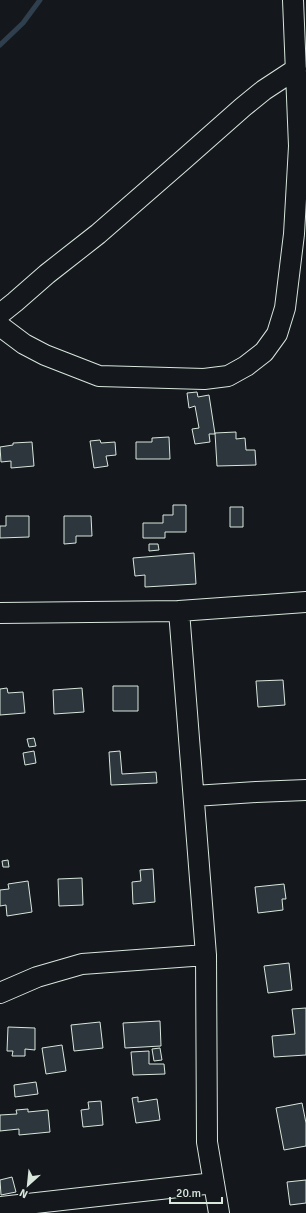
<svg xmlns="http://www.w3.org/2000/svg" width="306" height="1213" font-family="Signika,sans-serif">
<style>
.lines{fill:none;stroke-linecap:round;stroke-linejoin:round}
.stream{stroke:#2f3f4d;stroke-width:5}
.building{fill:#2c363c;stroke:#d8e6dc}
.minor-casing{stroke:#d8e6dc;stroke-width:22}
.minor{stroke:#14181c;stroke-width:20}
</style>
<rect width="100%" height="100%" fill="#14181c"/>
<g class="lines">
<!-- stream -->
<path class="stream" d="M0,45L23,23L40,0"/>
</g>
<!-- building -->
<path class="building" d="M197,392L198,397L209,395L215,434H209L210,442L195,444L192,429L199,428L195,406L189,408L187,393Z
M236,432V439L245,438L246,450H255L256,465L217,466L215,433Z
M169,437L170,459H136V442H152V438Z
M100,440L101,443L115,442L116,455L106,456L108,466L94,468L90,441Z
M32,442L34,466L11,468V461L1,462L0,447L13,445V443Z
M173,505H186V532H165V538H143V523H163V515H173Z
M230,507H243V527H230Z
M6,516H29V537L0,538V526H6Z
M64,516H91L92,536H76V543L64,544Z
M149,544H158L159,550L149,551Z
M194,553L196,584L145,587V575L135,576L133,558Z
M283,680L285,705L258,707L256,681Z
M113,686H138V711H113Z
M7,688L8,693L23,692L25,713L0,715V689Z
M82,688L84,712L54,714L53,690Z
M34,738L36,746L29,747L27,739Z
M34,751L36,763L25,765L23,753Z
M120,751L122,774L156,772L157,783L111,785L109,752Z
M8,860L9,867H3L2,861Z
M153,869L155,902L133,904L132,882L141,881L140,870Z
M82,878L83,905L59,906L58,879Z
M28,881L32,912L7,916L6,905L0,906V890L9,889L8,884Z
M284,884L286,899H282L283,910L258,913L255,887Z
M289,963L292,990L268,993L264,966Z
M306,1008V1055L274,1057L272,1036L295,1034L292,1009Z
M160,1021L161,1046L125,1048L123,1023Z
M100,1022L103,1048L74,1051L71,1025Z
M8,1027L35,1028V1050L25,1049V1056H12L13,1051H7Z
M62,1045L66,1071L46,1074L42,1048Z
M160,1048L162,1060L154,1061L152,1049Z
M149,1051V1064H164L165,1074L133,1075L131,1052Z
M36,1082L38,1094L15,1097L14,1085Z
M138,1097V1102L157,1099L160,1120L136,1123L132,1098Z
M101,1101L103,1125L83,1127L81,1110L89,1109L88,1102Z
M302,1103L306,1123V1146L284,1150L276,1108Z
M28,1109V1112L48,1110L50,1132L19,1135V1129L0,1131V1115L17,1114L16,1110Z
M12,1177L16,1192L1,1195L0,1180Z
M306,1180V1203L290,1205L287,1182Z"/>
<g class="lines">
<!-- minor casing -->
<g class="minor-casing">
<path id="minor" d="M0,314L15,302L47,274L98,234L183,160L243,107L264,90L296,69
M0,326L24,344L45,355L99,376L204,379L228,376L246,366L264,352L277,334L285,308L294,234L299,146L293,0
M179,611L206,955L207,1142L219,1213
M0,613L179,611L306,602
M194,796L256,792L306,790
M0,993L37,977L82,964L206,955
M0,1207L214,1183"/>
</g>
<!-- minor -->
<use href="#minor" class="minor"/>
</g>
<!-- north arrow -->
<g transform="translate(28 1185) rotate(207)" stroke="#14181c" stroke-width="3" paint-order="stroke">
<path d="M0-3L7 15L0 10L-7 15Z" fill="#d8e6dc"/>
<text y="-6" font-size="11" font-weight="bold" text-anchor="middle" fill="#d8e6dc">N</text>
</g>
<!-- scale -->
<path d="M170 1197v6h52v-6" fill="none" stroke="#d8e6dc" stroke-width="2"/>
<text x="176" y="1197" font-size="12" fill="#d8e6dc" stroke="#14181c" stroke-width="3" paint-order="stroke">20 m</text>
</svg>
